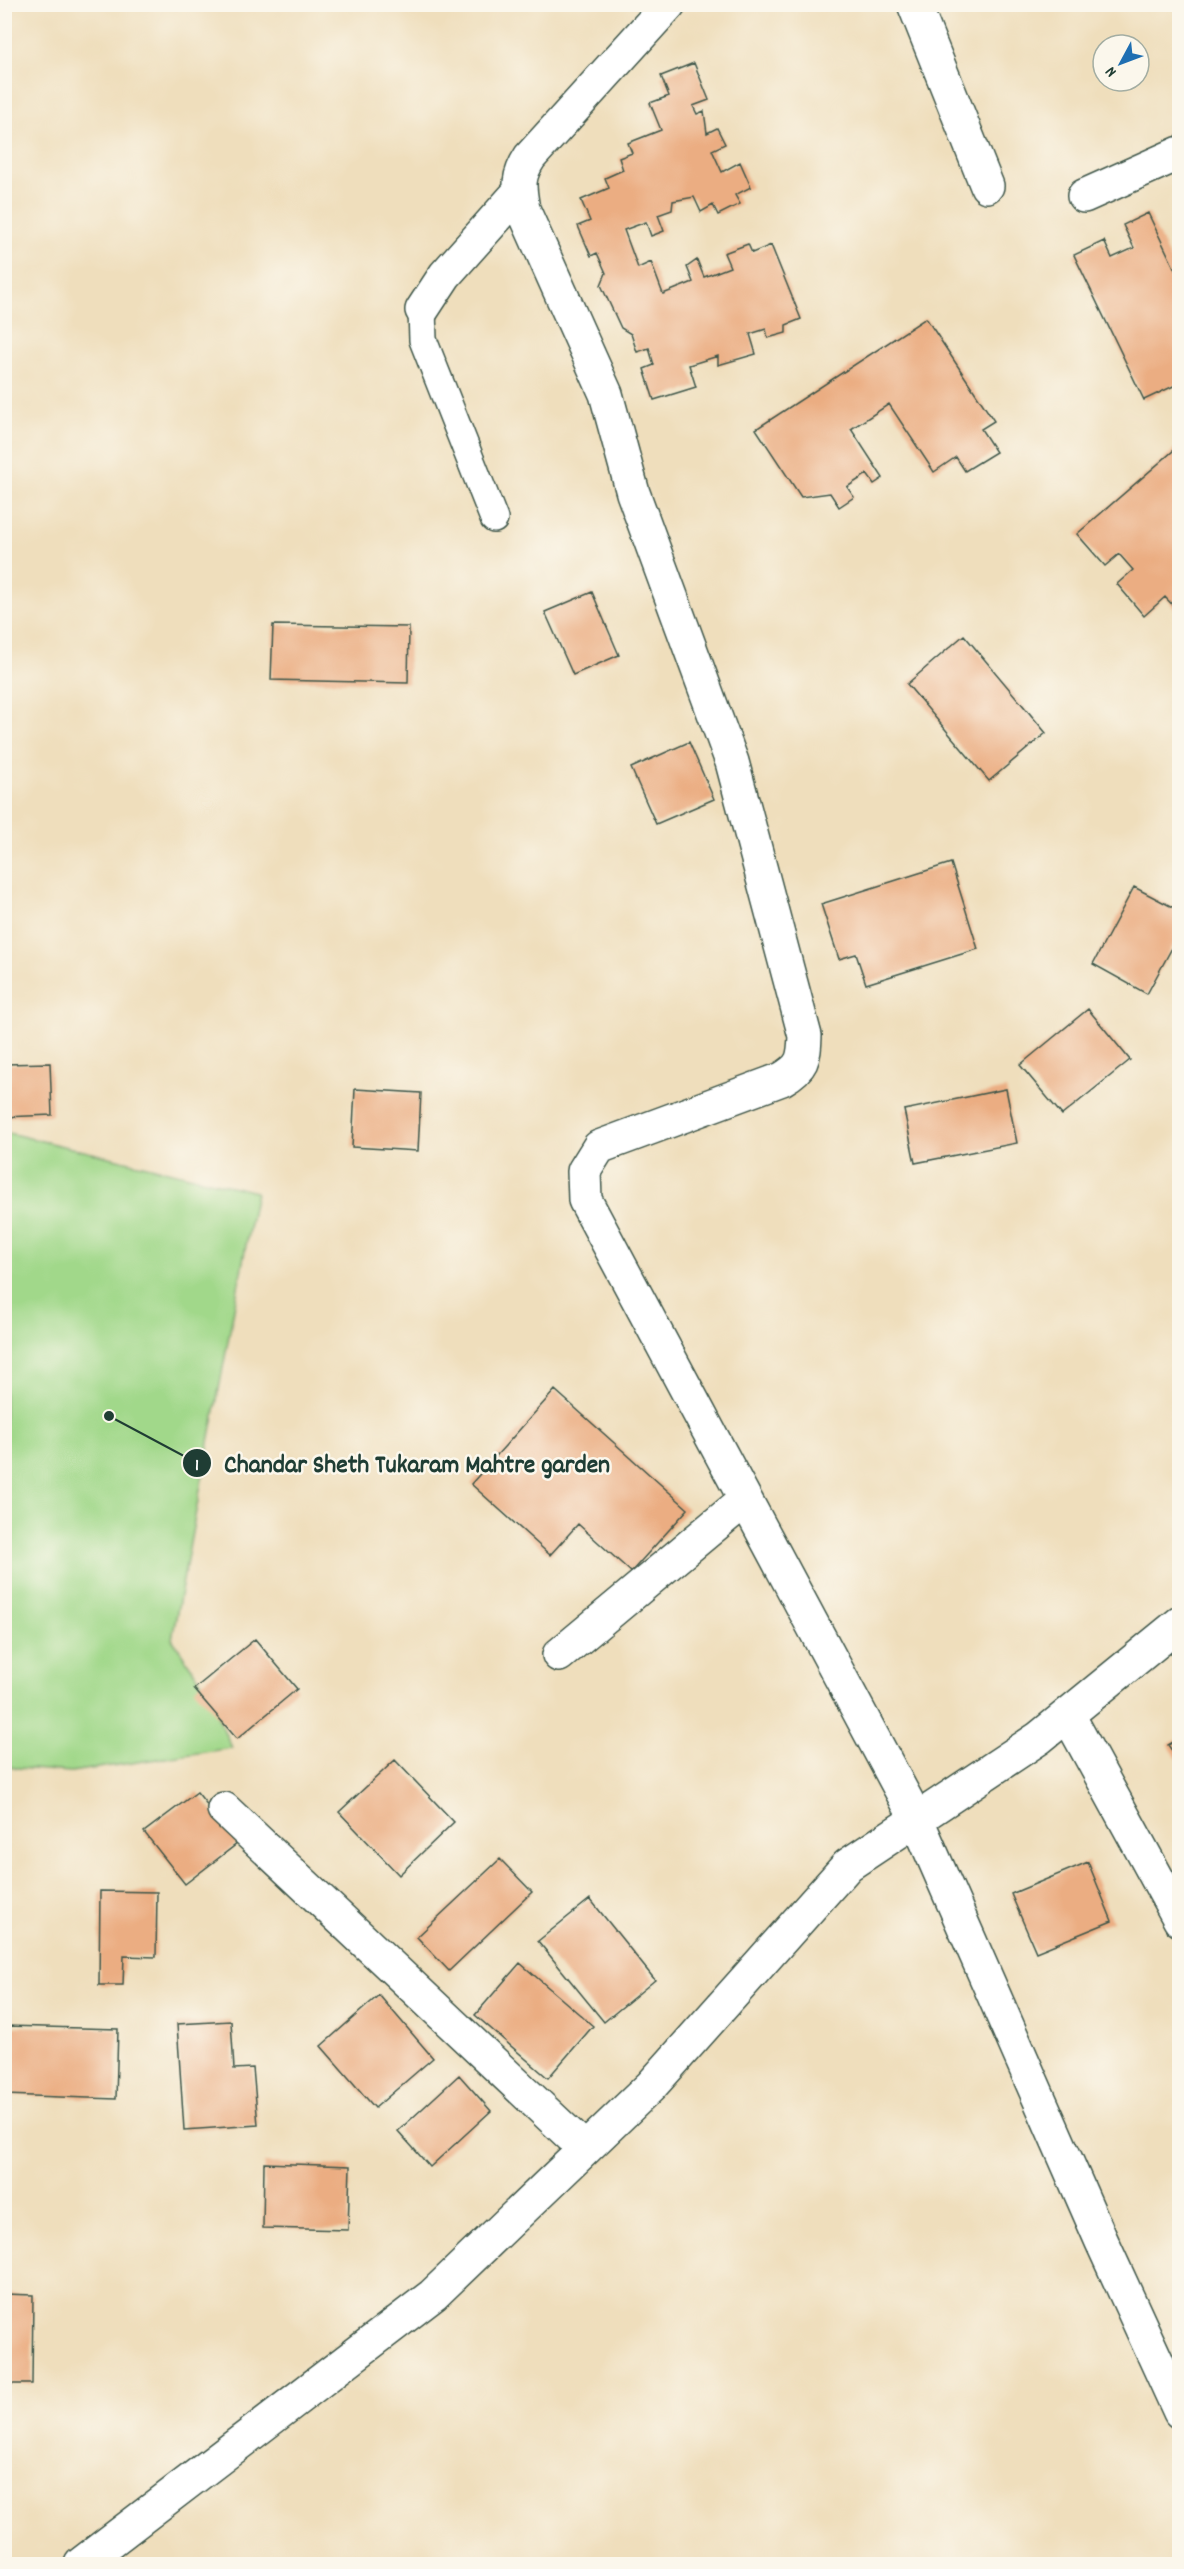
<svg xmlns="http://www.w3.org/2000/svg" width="1184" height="2569" font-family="Dekko,sans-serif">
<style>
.green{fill:#a1d88a;stroke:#608a5f;stroke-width:1.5}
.building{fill:#ebad82}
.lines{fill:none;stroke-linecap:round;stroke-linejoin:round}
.lane-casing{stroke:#3e5548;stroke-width:30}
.street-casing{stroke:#3e5548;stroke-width:36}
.lane{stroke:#fff;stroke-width:27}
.street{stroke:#fff;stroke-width:33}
.leader{fill:none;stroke:#1f3d34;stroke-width:2}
.callout-dot{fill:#1f3d34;stroke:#fbf7ec;stroke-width:2}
.mark-label{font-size:18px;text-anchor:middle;font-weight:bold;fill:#fff}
.callout-label{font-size:26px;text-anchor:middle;font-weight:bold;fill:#1f3d34;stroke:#fbf7ec;stroke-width:5;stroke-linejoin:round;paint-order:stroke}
</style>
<rect width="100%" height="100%" fill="#fbf7ec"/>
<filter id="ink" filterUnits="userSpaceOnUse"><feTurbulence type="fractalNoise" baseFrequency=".0167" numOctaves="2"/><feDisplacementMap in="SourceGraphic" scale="12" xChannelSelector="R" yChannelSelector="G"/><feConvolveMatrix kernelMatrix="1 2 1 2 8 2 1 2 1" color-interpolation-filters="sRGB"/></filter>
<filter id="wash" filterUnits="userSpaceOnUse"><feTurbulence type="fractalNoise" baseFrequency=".008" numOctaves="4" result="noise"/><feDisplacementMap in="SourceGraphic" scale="24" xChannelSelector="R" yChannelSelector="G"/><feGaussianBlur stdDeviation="1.35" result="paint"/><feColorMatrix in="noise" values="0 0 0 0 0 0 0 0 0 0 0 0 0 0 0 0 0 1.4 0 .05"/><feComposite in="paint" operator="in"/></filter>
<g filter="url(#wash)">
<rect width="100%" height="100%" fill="#efdebc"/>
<!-- green -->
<path class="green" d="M4,1132L256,1192L172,1639L202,1683L232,1748L71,1772L5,1767Z"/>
<g id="blocks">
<!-- building -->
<path class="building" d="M694,63L709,100L693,106L697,114L704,111L707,133L717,128L725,144L712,150L722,172L740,162L751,187L735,195L740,204L718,215L713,205L701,212L694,197L673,201L672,210L658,215L664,231L651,236L646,222L624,230L638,268L651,262L663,294L693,282L687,267L697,260L704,277L730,267L724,253L748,244L752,253L771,245L801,319L786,325V333L768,338L766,329L750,334L756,354L718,365V356L689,365L696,387L654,400L644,369L654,365L649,348L637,352L631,334L621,328L601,285L606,273L597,253L591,256L578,226L590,221L581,200L609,188L605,178L623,170L619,158L632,153L628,143L661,130L650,103L669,96L661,76Z
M1148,213L1180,280V383L1144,400L1074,255L1104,241L1112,258L1134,248L1123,225Z
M926,318L994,421L981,429L996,452L965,471L956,457L934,472L889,404L851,429L883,478L874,484L867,474L847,487L854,497L839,507L830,493L801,497L756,429Z
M1180,445V613L1165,597L1144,616L1117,584L1133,570L1119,554L1105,566L1077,534Z
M592,592L619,655L573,675L545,612Z
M273,625L409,627L408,683L271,680Z
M964,635L1046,733L989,781L907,684Z
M689,742L714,799L656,824L631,768Z
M951,863L978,949L866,984L856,954L839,959L821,904Z
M1134,887L1180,911V933L1147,994L1093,964Z
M1088,1009L1130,1060L1062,1115L1020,1065Z
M50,1063L52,1115L4,1117V1064Z
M355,1089L421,1093L418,1151L352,1147Z
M1006,1089L1017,1143L915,1163L904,1110Z
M555,1390L688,1509L631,1572L578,1524L550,1555L471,1484Z
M255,1639L297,1689L237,1739L194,1689Z
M1180,1738V1762L1168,1745Z
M395,1760L454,1822L399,1875L339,1812Z
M197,1792L238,1843L185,1884L144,1832Z
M500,1859L532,1892L449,1971L417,1937Z
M1088,1862L1112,1921L1036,1952L1011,1894Z
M100,1891L157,1892L156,1957L124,1956L123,1985H99Z
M590,1899L655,1980L604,2022L538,1941Z
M520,1963L593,2026L548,2078L475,2015Z
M379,1995L433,2058L375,2108L321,2046Z
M231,2021L234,2069L253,2068L258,2125L184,2130L177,2024Z
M7,2026L118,2029L116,2099L5,2095Z
M459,2075L491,2111L430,2167L398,2131Z
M264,2163L350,2166L348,2230L263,2228Z
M4,2294L33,2295L32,2384H4Z"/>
</g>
</g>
<g filter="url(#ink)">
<use href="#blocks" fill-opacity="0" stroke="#3e5548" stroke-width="1.5"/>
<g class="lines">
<!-- lane casing -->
<g class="lane-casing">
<path id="lane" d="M422,310L423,340L494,519"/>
</g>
<!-- street casing -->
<g class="street-casing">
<path id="street" d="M669,4L530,157C517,177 519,186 523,209L606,394L633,493L732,762L805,1036C804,1059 803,1067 782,1079L599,1147L584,1171L585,1200L917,1820L1102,2242L1180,2412
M914,4L987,186
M1084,196L1180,153
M422,310L445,275L520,191
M559,1655L745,1500
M1068,1715L1180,1920
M224,1809L585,2149
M81,2564L433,2295L651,2086L848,1865L1039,1738L1180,1623"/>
</g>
<!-- lane -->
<use href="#lane" class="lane"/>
<!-- street -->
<use href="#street" class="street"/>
</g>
</g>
<!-- callouts -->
<path class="leader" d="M109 1416L197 1463"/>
<g class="callout-dot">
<circle cx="109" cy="1416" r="6"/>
<circle cx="197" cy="1463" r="15"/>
</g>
<g class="mark-label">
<text x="197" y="1470">1</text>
</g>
<g class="callout-label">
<text x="417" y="1472">Chandar Sheth Tukaram Mahtre garden</text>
</g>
<!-- margin -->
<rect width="1184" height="2569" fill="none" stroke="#fbf7ec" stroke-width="24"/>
<!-- north arrow -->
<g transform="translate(1121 63) rotate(229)"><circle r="28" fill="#fbf7ec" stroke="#a3ada2" stroke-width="1.5"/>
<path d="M0-4.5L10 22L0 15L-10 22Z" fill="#1f6fb2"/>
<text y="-9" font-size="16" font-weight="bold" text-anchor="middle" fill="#1f3d34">N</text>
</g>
</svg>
